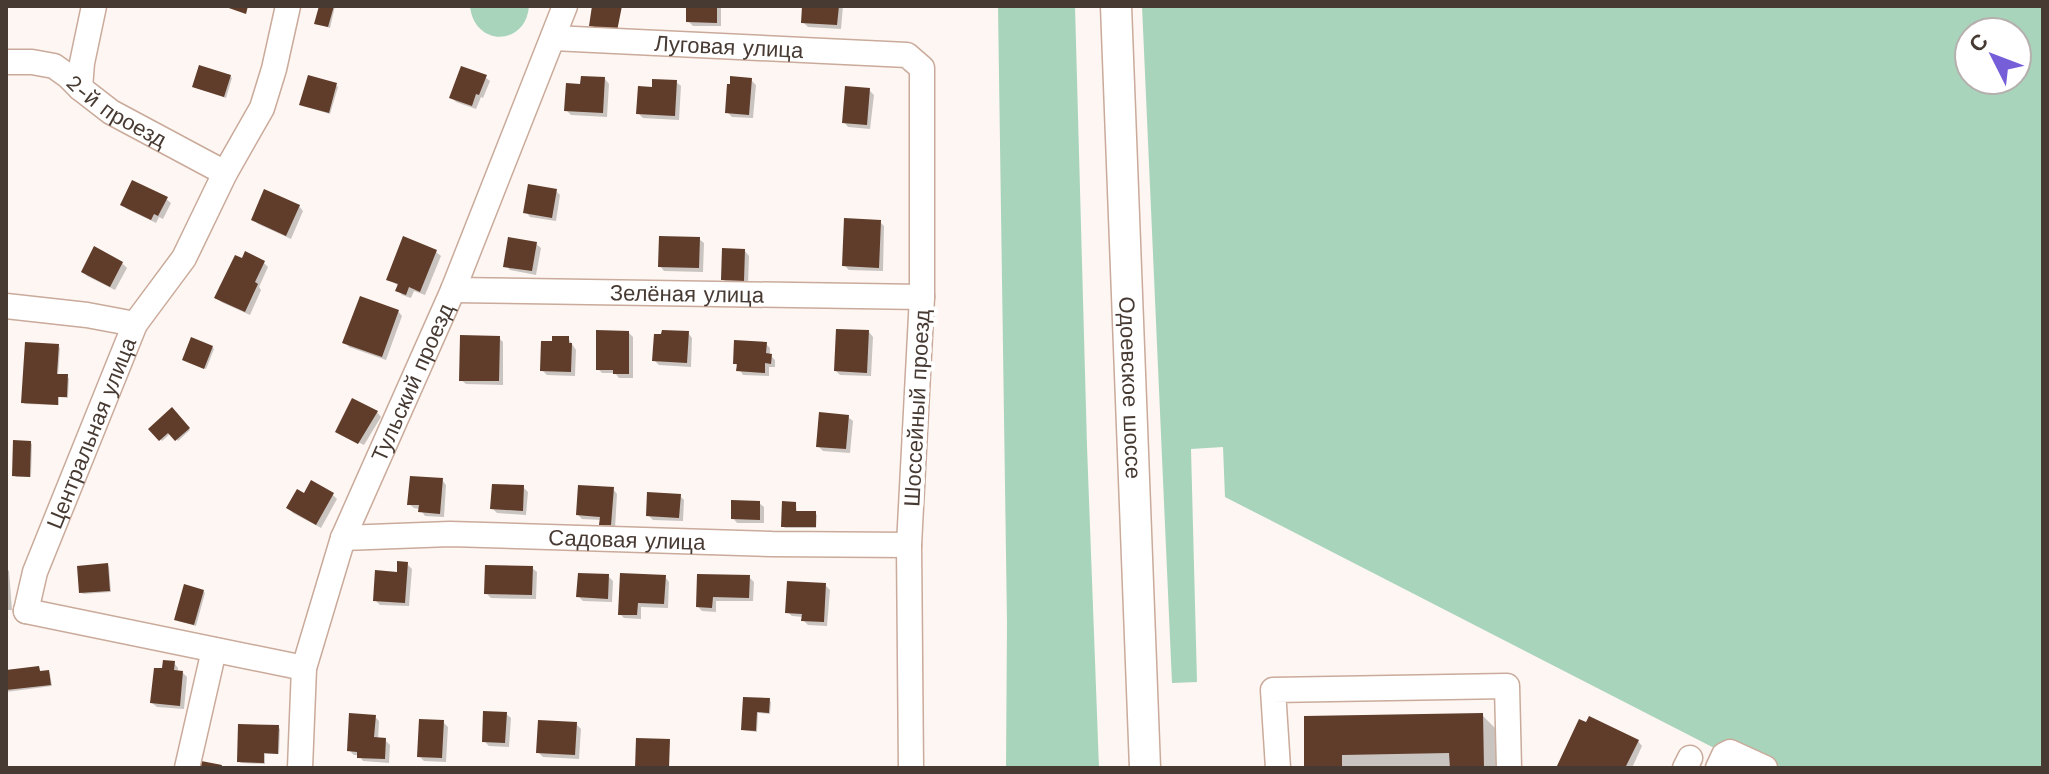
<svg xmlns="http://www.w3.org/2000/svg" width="2049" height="774" font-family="'Work Sans',sans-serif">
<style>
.green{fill:#a8d4bb;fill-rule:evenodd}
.shadow{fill:#0003}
.building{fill:#603c2a}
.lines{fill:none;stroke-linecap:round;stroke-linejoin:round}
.minor-casing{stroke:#caaa9a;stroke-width:27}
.major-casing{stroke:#caaa9a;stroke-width:33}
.minor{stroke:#fff;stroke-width:24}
.major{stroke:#fff;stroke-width:30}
.labels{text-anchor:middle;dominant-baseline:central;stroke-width:8;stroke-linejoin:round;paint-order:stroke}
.street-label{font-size:22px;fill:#473a33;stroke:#fff}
</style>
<rect width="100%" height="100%" fill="#fdf6f2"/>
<!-- green -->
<path class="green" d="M470,6H529C526,47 474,47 470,6Z
M998,6H1075L1087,446L1099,768H1006L1007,623Z
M1142,6H2043V768H1713L1720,751L1225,497L1223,447L1191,449L1197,682L1172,683ZM1969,32H2017V80H1969Z"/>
<!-- shadow -->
<path class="shadow" d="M321,6H335L330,28L316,23Z
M688,6H721V26H693L688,21Z
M804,6H843L841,29L808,27L803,22Z
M230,76L232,78L226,98L194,87Z
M485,77L490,81L483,98L481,97L476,109L456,102L451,97Z
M605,79L609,84L607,117L571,115L566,110L582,86Z
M751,80L756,85L753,118L732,117L727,112Z
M676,82L681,86L679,120L643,118L638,113L654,89Z
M336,85L338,87L330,114L303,106Z
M869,90L874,95L870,129L848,127L844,122Z
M556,191L560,195L556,221L530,217L526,212Z
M166,199L171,203L163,219L159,217L156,223L127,209L122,204Z
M299,206L303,211L291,239L258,224L253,220Z
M880,222L884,226L883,271L849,270L845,266Z
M699,239L704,243L703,272L664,271L660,266Z
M536,244L541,248L536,275L510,270L506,266Z
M745,251L749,256L748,285L728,284L723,279Z
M436,252L441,256L425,295L414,291L411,298L402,295L398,290L399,286L388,279Z
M122,263L127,268L115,290L87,276L83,271Z
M264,263L268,267L259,287L261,290L250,315L221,302L217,297Z
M398,311L402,316L386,360L349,347L345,342Z
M869,332L873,337L871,376L840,375L836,371Z
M629,333L633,337V378H619L615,373H602L598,369Z
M688,333L692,338L691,367L659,365L654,360Z
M499,338L503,342V385L466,384L461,380Z
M568,338L576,350L575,376L547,375L542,370Z
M766,344L770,348V355L775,360V367H769V376L743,375L735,363Z
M58,346L60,348L58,376L69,378L68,398L59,397V405L25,404L23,402Z
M212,347L214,349L206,369L186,361Z
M172,410L190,430L178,441L171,433L162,441L151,429Z
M377,412L381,417L364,445L340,433Z
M848,417L853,421L850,453L823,451L818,446Z
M30,443L32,444L31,477H16L14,475Z
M442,480L446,485L444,517L425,516L420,509L414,508L409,504Z
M523,487L528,492L526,515L497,513L492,508Z
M613,489L617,494L615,529H606L601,524L602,520L582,519L578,515Z
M333,495L337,499L321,528L293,513L288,508Z
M680,496L684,500L683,521L653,520L648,515Z
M759,503L764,507V523H737L733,518Z
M796,504L797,513H815L817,515L816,528H785L783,526Z
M407,564L412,569L409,606L380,605L375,600Z
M108,565L109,567L111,592L83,594L81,592Z
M6,568L9,571L12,610H6Z
M532,568L537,572L536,599L491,598L486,593Z
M608,576L613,581L612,602L583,601L578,596Z
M699,576L749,577L754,582L753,601H716V612L702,611L698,607Z
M665,577L669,582L668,608L641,607V619L624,618L620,614Z
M825,585L830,590L827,626L808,625L803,620V617L792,616L787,612Z
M203,591L205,593L196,626L178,621Z
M174,663L178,668V672L183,673L187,677L184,709L157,707L152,703L164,670Z
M39,668L41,673L49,672L50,674L52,686L6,692V672Z
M745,699L769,700L771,702L770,714L758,713L757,732L743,730Z
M506,714L511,718L509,747L489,746L484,741Z
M1482,715L1506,739V768H1306V718Z
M375,717L379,721L378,740H385L390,745L389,763L363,761L359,755H354L349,750Z
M443,722L448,727L446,762L424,761L419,756Z
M576,724L581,729L579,759L543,757L538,752Z
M278,727L280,729L279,754H265V764L241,763L239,761Z
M1638,741L1642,746L1632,768H1558Z"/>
<!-- building -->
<path class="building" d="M223,6H248L246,14Z
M319,6H334L328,27L314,24Z
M592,6H622L617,31L589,26Z
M686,6H717V23L686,22Z
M802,6H839L837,25L801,23Z
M199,65L231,75L224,97L192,87Z
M461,66L487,75L479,95L476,94L472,106L449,98Z
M308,75L337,83L329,113L299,105Z
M581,76L605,77L603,113L564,111L566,83L580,84Z
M730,76L752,78L749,115L725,113L727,84H730Z
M652,79L677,80L675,116L636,114L638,86L652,87Z
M845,86L870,88L867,125L842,123Z
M132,180L168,197L158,216L154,214L151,220L120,205Z
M528,184L557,189L552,218L523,213Z
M264,189L300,205L286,236L251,220Z
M844,218L881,220L879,268L842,266Z
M403,236L437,250L420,292L409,287L406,295L395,291L398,284L386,280Z
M659,236L700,237L699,268L658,267Z
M508,237L537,242L532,271L503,267Z
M94,246L123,262L110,287L81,272Z
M722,248L745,249L744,281L721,280Z
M245,251L265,261L255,282L258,284L245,312L214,298L235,255L242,258Z
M360,296L399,310L382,357L342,343Z
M836,329L869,330L867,373L834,371Z
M596,330L629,331V374H613V370H596Z
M662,330L689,331L687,363L652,361L654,334H661Z
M460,335L500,336L499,381H459Z
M552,336H569V343H572L571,372L540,371L541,341H552Z
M191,337L213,346L204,369L182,360Z
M734,340L767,342L766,353L772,354L771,364L765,363V373L736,371L737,364H733Z
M25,342L59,344L57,374H68L67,397H58V405L21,403Z
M352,398L378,411L358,444L335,432Z
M172,407L190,428L175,441L168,433L159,441L148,429Z
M819,412L849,415L846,449L816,447Z
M13,440L31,441L30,477L12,476Z
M410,476L443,478L440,514L418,512L419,505H407Z
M311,480L334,493L316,525L286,508L297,489L304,493Z
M492,484L524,485L523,511L490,509Z
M578,485L614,487L611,525H599L600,517L576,515Z
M647,492L681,494L679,518L646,516Z
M731,500L760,501V520L731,519Z
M782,501L796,502V511H816V527H781Z
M397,561L408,562L405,603L373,601L375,570L397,572Z
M108,563L110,591L79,593L77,566Z
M485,565L533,566L532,595L484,594Z
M578,573L609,574L608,599L576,597Z
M620,573L666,575L664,604L638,603L637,615H618Z
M697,574L750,575L749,598L713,597L712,608L696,607Z
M787,581L826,583L824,622L801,621L802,614L785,613Z
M184,584L204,590L194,625L174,620Z
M163,660L175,661L174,670L183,671L180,706L150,703L154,668H162Z
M39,666L40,671L49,670L51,685L6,690V670Z
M743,697L770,698L769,713L757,712L756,731L741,730Z
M483,711L507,712L505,743L482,742Z
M349,713L376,715L374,737L386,738L385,759L357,758V752L347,751Z
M1483,713L1484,768H1450L1449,753L1342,755V768H1304V716Z
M1589,716L1639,740L1625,768H1556L1579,719L1586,722Z
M419,719L444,720L442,758L417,757Z
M538,720L577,722L575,755L536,753Z
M238,724L279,725L278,754L264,753V763L237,762Z
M636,738L670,739L669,768H635Z
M196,760L222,765L221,768H195Z"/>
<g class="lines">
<!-- minor casing -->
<g class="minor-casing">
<g id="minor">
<path id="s1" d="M553,38L907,55L922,68V297L909,545L911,768"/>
<path id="s2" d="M6,62H32L54,66L68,76L80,88L111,112L225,173"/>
<path d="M80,88L82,63L94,6"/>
<path id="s3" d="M453,290L922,297"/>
<path d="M6,306L87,315L135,324"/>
<path id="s4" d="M343,538L450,534L772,544L909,545"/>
<path id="s5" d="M26,611L35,572L135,324L184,258L225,173L262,108L274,69L288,6"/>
<path d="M26,611L304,668"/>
<path d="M187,768L214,650"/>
<path id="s6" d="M300,768L304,668L343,538L453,290L565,6"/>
<path d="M1278,768L1273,690L1507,686L1509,768"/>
<path d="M1685,768L1690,758"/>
<path d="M1718,768L1724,755L1730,752L1765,768"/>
</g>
</g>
<!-- major casing -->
<g class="major-casing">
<g id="major">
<path id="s7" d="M1116,6L1145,768"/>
</g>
</g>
<!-- minor -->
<use href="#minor" class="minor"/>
<!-- major -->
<use href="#major" class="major"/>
</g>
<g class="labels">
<!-- street labels -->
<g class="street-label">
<text stroke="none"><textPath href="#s1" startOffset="176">Луговая улица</textPath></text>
<text stroke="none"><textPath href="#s2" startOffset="126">2-й проезд</textPath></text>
<text stroke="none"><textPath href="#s3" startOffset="234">Зелёная улица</textPath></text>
<text stroke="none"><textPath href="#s6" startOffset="406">Тульский проезд</textPath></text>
<text stroke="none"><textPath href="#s7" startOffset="382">Одоевское шоссе</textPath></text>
<text transform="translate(917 408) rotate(-87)">Шоссейный проезд</text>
<text stroke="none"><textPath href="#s5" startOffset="190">Центральная улица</textPath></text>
<text stroke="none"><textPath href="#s4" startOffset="284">Садовая улица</textPath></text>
</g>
</g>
<!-- border -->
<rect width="2049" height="774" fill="none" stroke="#473a33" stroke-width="16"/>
<!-- north arrow -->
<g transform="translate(1993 56) rotate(312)"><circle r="38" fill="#ffffff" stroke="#b5b0ad" stroke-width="2"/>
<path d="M0-6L14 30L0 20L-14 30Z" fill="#765ed9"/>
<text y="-12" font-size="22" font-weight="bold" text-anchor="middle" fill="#473a33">С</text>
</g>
</svg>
